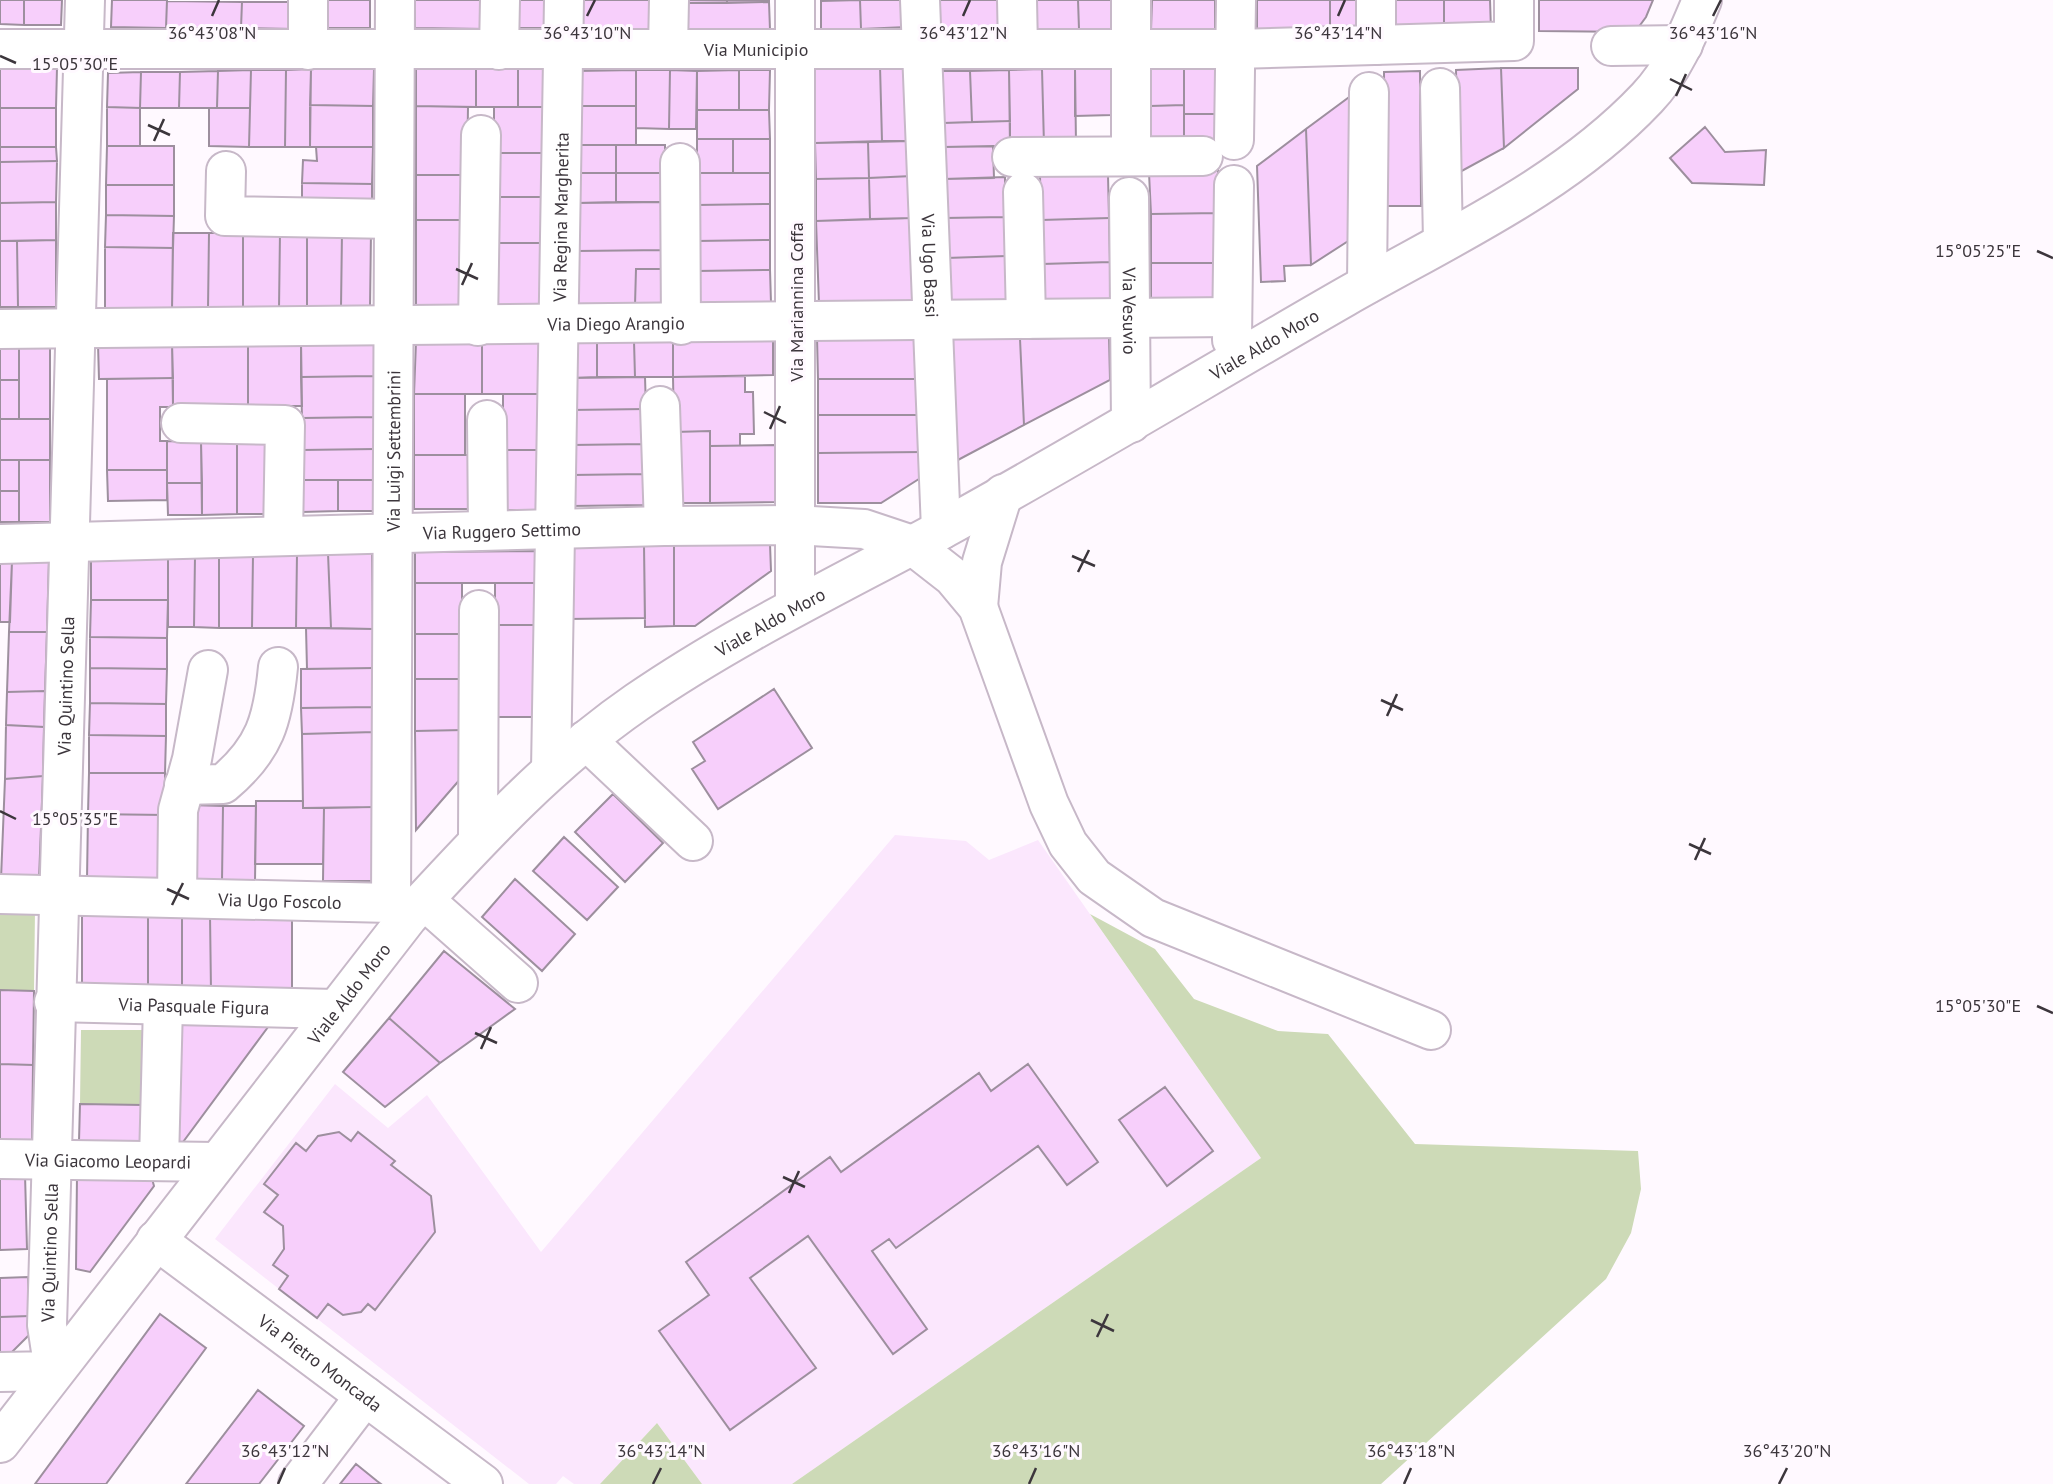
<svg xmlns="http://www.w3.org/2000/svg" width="2053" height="1484" font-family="'PT Sans',sans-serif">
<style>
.built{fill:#fbe7fd}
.green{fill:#cddab7}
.building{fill:#f7cffb;stroke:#9d8f9e;stroke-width:2}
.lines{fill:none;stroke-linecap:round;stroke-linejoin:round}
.minor-casing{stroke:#c7b8c8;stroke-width:42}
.minor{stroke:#fff;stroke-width:38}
.ticks{fill:none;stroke:#3c363c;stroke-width:2.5}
.labels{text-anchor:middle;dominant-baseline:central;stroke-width:6;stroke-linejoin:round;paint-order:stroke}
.street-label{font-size:18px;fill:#3c363c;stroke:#fff9ff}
.ticks-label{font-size:18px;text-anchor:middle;fill:#3c363c;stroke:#fff9ff;stroke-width:6;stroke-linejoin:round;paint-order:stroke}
</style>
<rect width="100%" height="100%" fill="#fff9ff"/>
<!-- built -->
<path class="built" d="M895,835L966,841L989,860L1038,840L1261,1158L792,1484H702L657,1423L600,1484H574L563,1476L556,1484H529L215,1239L335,1084L388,1128L427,1095L541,1252Z"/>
<!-- green -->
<path class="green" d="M0,910H35L34,991L0,990Z
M1090,914L1155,949L1194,999L1278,1031L1328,1034L1415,1144L1638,1151L1641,1189L1631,1233L1606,1279L1381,1484H792L1261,1158Z
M81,1030H144L143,1105L80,1104Z
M657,1423L702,1484H600Z"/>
<!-- building -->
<path class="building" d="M0,0H24V25L0,24Z
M24,0H62L61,25H24Z
M112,0H167L166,28L111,27Z
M318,0H370V28H318Z
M415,0H486V29L415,28Z
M516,0H552L551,28H515Z
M580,0H652V29H580Z
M684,0H727V3H684Z
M727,0H769V2L727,3Z
M860,0H906L907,27L861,29Z
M860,0L861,29L821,30V1Z
M937,0H999L1000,29H938Z
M1032,0H1078L1079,29H1033Z
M1078,0H1113L1115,29H1079Z
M1152,0H1215V29L1151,30Z
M1257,0H1330V30L1257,31Z
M1330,0H1358V31L1330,30Z
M1389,0H1444V30L1389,31Z
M1444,0H1490L1491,30H1444Z
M1539,0H1653L1646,17L1635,32L1539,31Z
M167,1L242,2L241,28H166Z
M242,2H295L294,29L241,28Z
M769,2L770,30L684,31V3Z
M909,65L911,141H882L880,66Z
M880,66L882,141L815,143L813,68Z
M1111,67L1112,115L1075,116V68Z
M57,68L56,108H0V69Z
M1075,68L1076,144L1044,145L1042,69Z
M1501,68L1504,148L1458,173L1456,70Z
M1501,68H1578V89L1504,148Z
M311,69H374L373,106L310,105Z
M311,69L310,147H285L286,70Z
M416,69H476V107L416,106Z
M476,69H518V107H476Z
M518,69H547V107H518Z
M1042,69L1044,145L1010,146L1009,70Z
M1150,69H1184V105L1150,106Z
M1184,69H1216V114H1184Z
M251,70H286L285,147H249Z
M251,70L250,108H217L218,71Z
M636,70H670L669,129L636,128Z
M636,70V106H576V71Z
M670,70L697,71L696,129H669Z
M739,70V110H697V71Z
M739,70H770L769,110H739Z
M1009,70L1010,121L972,122L970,71Z
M218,71L217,108H179L180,72Z
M942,71H970L972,122L943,123Z
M1420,71L1421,206H1385L1384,72Z
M141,72H180L179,108H140Z
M141,72L140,108L107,107L108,73Z
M1356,92V236L1311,265L1306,129Z
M310,105L373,106V147H310Z
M1184,105V143H1151L1150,106Z
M416,106L468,107L467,175H416Z
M576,106H636V145H577Z
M107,107L140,108V146H107Z
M494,107H547V153H494Z
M0,108H56V147H0Z
M209,108H250L249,147L209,146Z
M697,110H769L770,139H697Z
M1184,114H1216L1217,143H1184Z
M1010,121V146L944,147L943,123Z
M1705,127L1725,152L1766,150L1764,185L1692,183L1670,158Z
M1306,129L1311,265L1284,266L1285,281L1261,282L1257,166Z
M697,139H733V173H697Z
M733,139H770V173H733Z
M911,141L912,176L869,178L868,142Z
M868,142L869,178L816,179L815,143Z
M577,145H616V173H577Z
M616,145H665V173H616Z
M107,146H174V185H106Z
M993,146L994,178L945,179L944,147Z
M0,147H56L57,161L0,162Z
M316,147H373L372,184L302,183L303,160L317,161Z
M494,153H547V197H494Z
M57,161L56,202L0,203V162Z
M1218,168V213L1151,214L1149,173Z
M577,173H616V202L577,203Z
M616,173H665V202H616Z
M697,173H770V204L697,205Z
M416,175H467V220H416Z
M1108,175L1109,218L1041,220L1040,176Z
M912,176L913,218L870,219L869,178Z
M1005,177V217L945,218V179Z
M869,178L870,219L816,221V179Z
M302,183L372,184V203H302Z
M106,185H174V216L106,215Z
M494,197H547V243H493Z
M56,202V240L0,241V203Z
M665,202V250L577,251V203Z
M770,204V240L697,241V205Z
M1218,213V263H1151V214Z
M106,215L174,216L173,248L105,247Z
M1005,217L1006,256L946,258L945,218Z
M913,218L915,302L819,304L816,221Z
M1109,218L1110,262L1042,264L1041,220Z
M416,220H467V307H416Z
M280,232H307V309H279Z
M280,232L279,309H243V233Z
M307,232H342L341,308L307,309Z
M342,232H371L370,308H341Z
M173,233H209L208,309L172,310Z
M209,233H243V309H208Z
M56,240V307H18L17,241Z
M770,240V270L697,271V241Z
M0,241H17L18,307H0Z
M493,243H547L546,306H493Z
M105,247L173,248L172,310H105Z
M665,250V269H636L635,305H577V251Z
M1006,256L1007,302L947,303L946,258Z
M1110,262L1111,302L1043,303L1042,264Z
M1151,263H1218V300L1151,301Z
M636,269H665V304L635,305Z
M770,270L771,303H697V271Z
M817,337H922V379H818Z
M1109,337L1110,380L1024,425L1020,339Z
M951,338L1020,339L1024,425L956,461Z
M773,339V375L673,377V340Z
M673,340V377H635L634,341Z
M374,341V376L301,377V342Z
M570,341H597V377L570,378Z
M597,341H634L635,377H597Z
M248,342H301L302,406H248Z
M248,342V406L173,407L172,343Z
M416,342H482V394H414Z
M482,342H540V394H482Z
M0,343H19V380H0Z
M19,343H50V419H19Z
M172,343L173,378L99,379L98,344Z
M374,376V417L302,418L301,377Z
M745,376V392H753L754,434H740V446H710V431L674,432L673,377Z
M645,377L646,409L570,410V378Z
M173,378V407H160V441H167V470H107V379Z
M818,379H922L923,415H818Z
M0,380H19V419H0Z
M414,394H465V455H414Z
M503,394H540V450H503Z
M646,409V444L571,445L570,410Z
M818,415H923V452L818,453Z
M374,417L375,449L302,450V418Z
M0,419H50V460H0Z
M710,431V503H674V432Z
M167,441L201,442L202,483H167Z
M237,441V514L202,515L201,442Z
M237,441H267L268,514H237Z
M646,444V474L571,475V445Z
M775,445V502L710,503V446Z
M375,449V480H302V450Z
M503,450H540V510H503Z
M923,452L922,477L881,503H818V453Z
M414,455H473V509H414Z
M0,460H19V491H0Z
M19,460H50V522H19Z
M107,470H167V500L108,501Z
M646,474V505L571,506V475Z
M302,480H338V511L302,512Z
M338,480H375V511H338Z
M167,483H202V515H168Z
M0,491H19V522H0Z
M770,544L771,571L695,626H674V545Z
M644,545L645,618L567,619L566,546Z
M644,545H674V626L645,627Z
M537,551V583H415V552Z
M372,552L373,629L331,628L328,553Z
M328,553L331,628H296L297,554Z
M297,554L296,628H252L253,555Z
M219,555H253L252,628H219Z
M219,555V628L194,627L195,556Z
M168,556H195L194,627H168Z
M168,556V600H91V557Z
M49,560L47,632H9L12,561Z
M0,561H12L10,622H0Z
M415,583H462V634H415Z
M495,583H537V625H495Z
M91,600H168L167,638L90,637Z
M495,625H537L538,717H495Z
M306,628L373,629L374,668L307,669Z
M9,632H47L45,691L7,692Z
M415,634H462V679H415Z
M90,637L167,638V669L90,668Z
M90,668L167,669L166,704L90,703Z
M374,668V707L301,708V669Z
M415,679H462L463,730L415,731Z
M774,689L812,748L718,809L692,769L705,761L693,742Z
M45,691L44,727L6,725L7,692Z
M90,703L166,704V736L89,735Z
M374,707V732L302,734L301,708Z
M6,725L44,727L43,776L5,779Z
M463,730L462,777L416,830L415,731Z
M374,732L375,807L303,808L302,734Z
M89,735L166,736L165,773H89Z
M89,773H165V815L88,814Z
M43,776L39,879H1L5,779Z
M613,794L663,843L625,882L575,832Z
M256,801H303V808H324L323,864H255Z
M190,805L223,806L222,881L189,880Z
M223,806H256L255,882L222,881Z
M375,807V881H323L324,808Z
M88,814L165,815L164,881L87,879Z
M564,837L618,887L587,920L533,871Z
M515,879L575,934L542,971L482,917Z
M148,915V991H82V916Z
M148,915H182V991H148Z
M182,915H210L211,991H182Z
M210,915H292V990L211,991Z
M444,951L515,1009L440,1063L389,1018Z
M0,990L34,991L33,1065L0,1064Z
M389,1018L440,1063L385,1107L343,1072Z
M271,1023L183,1142H175L177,1024Z
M0,1064L33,1065L32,1140H0Z
M1028,1064L1098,1162L1067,1185L1038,1146L896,1248L889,1239L872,1251L927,1329L893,1354L808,1236L750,1278L816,1368L730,1430L659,1331L709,1295L686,1262L830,1157L841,1172L979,1073L991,1091Z
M1165,1087L1213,1151L1167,1186L1119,1120Z
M80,1104L143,1105L142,1141H79Z
M339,1132L351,1141L358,1132L395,1161L391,1165L431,1196L435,1232L375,1310L368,1304L361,1312L343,1315L328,1304L317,1318L279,1289L288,1276L273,1265L284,1249L283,1226L264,1212L278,1195L264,1184L296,1143L306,1151L318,1136Z
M0,1174H25L27,1249L0,1250Z
M77,1175H151L154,1186L90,1272L76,1269Z
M28,1277L29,1316L0,1317V1278Z
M160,1314L206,1348L106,1484H35Z
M29,1316V1335L12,1352H0V1317Z
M258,1390L304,1426L259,1484H186Z
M356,1464L377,1481L381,1484H340Z"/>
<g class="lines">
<!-- minor casing -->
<g class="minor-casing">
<g id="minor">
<path d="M795,0V605"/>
<path id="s1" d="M920,0L941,530"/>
<path d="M1017,0L1018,48"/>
<path d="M1376,45V0"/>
<path d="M1611,46L1683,45"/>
<path id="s2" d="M0,49H1236L1514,41V0"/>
<path d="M668,49L669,0"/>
<path d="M308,50V0"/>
<path d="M499,50L500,0"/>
<path d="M1440,88L1443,242"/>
<path d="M1234,140L1236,0"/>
<path d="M1131,156V0"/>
<path d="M1012,157L1203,156"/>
<path d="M680,163L681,325"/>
<path d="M226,171L225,216L394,219"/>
<path d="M1023,192L1026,319"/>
<path id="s3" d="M1129,197L1131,423"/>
<path d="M1367,284L1369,92"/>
<path d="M478,326L481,135"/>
<path id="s4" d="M0,329L1232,317"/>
<path d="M1232,340L1234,185"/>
<path d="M660,406L664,526"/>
<path d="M487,420L488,530"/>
<path d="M181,423L285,425L283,536"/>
<path id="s5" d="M0,544L664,526L794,525L864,529L912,545L953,577L978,607L1049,804L1068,844L1094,877L1153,918L1431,1030"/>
<path d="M978,607L982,562L1003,494"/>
<path d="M586,740L693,841"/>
<path id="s6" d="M551,770L564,0"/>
<path d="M184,785L223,784C265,749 273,720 278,667"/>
<path d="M478,840L479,610"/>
<path id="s7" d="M0,894L391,903"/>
<path d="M177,898L178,810L192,759L208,670"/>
<path d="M424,900L518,983"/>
<path id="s8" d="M391,903L395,0"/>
<path id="s9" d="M54,1002L335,1009"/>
<path id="s10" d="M0,1159L217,1162"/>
<path d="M159,1161L163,1005"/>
<path id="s11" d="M156,1240L483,1484"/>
<path id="s12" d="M0,1372L54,1371L47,1325L85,0"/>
<path id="s13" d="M0,1443L408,917C479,840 550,762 637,702C733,636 837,586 939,531C1076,456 1209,375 1345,297C1448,238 1564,186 1647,98C1673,71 1688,34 1702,0"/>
<path d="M298,1484L365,1396"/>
</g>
</g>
<!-- minor -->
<use href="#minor" class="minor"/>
</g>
<!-- ticks -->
<path class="ticks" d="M212,16L219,0M587,16L595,0M963,16L970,0M1338,16L1345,0M1713,16L1721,0M0,56L16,63M1670,79L1692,90M1676,96L1686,74M148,125L170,135M154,141L164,119M2037,251L2053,258M456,269L478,279M462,285L472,263M764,412L786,423M770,429L780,406M1072,556L1095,566M1078,572L1089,550M1381,700L1403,710M1387,716L1397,694M0,811L16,819M1689,844L1711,854M1695,860L1705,838M167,889L189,899M172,905L183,883M2037,1006L2053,1013M475,1033L497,1043M481,1049L491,1027M783,1177L805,1187M789,1193L799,1171M1091,1320L1114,1331M1097,1337L1108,1314M278,1484L285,1468M653,1484L661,1468M1029,1484L1036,1468M1404,1484L1411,1468M1779,1484L1787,1468"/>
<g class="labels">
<!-- street labels -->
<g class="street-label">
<text stroke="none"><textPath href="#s2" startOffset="756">Via Municipio</textPath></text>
<text stroke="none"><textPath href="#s6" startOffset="553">Via Regina Margherita</textPath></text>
<text stroke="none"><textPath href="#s1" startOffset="266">Via Ugo Bassi</textPath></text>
<text transform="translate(796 302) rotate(-90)">Via Mariannina Coffa</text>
<text stroke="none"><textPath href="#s3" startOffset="114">Via Vesuvio</textPath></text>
<text stroke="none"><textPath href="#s4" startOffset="616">Via Diego Arangio</textPath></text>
<text stroke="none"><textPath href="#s13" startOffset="1703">Viale Aldo Moro</textPath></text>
<text stroke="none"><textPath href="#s8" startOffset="452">Via Luigi Settembrini</textPath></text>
<text stroke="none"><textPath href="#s5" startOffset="502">Via Ruggero Settimo</textPath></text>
<text stroke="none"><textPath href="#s13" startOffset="1136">Viale Aldo Moro</textPath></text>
<text stroke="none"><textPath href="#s12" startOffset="740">Via Quintino Sella</textPath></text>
<text stroke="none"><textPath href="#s7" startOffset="280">Via Ugo Foscolo</textPath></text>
<text stroke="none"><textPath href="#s13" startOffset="569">Viale Aldo Moro</textPath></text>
<text stroke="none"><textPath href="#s9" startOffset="140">Via Pasquale Figura</textPath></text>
<text stroke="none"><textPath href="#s10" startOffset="108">Via Giacomo Leopardi</textPath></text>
<text stroke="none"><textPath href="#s12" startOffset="173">Via Quintino Sella</textPath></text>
<text stroke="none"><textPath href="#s11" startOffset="205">Via Pietro Moncada</textPath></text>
</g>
</g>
<g class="ticks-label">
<text x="587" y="39">36°43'10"N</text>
<text x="963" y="39">36°43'12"N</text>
<text x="1338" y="39">36°43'14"N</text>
<text x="1713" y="39">36°43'16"N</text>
<text x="212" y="39">36°43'08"N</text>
<text x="75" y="70">15°05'30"E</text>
<text x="1978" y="257">15°05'25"E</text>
<text x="75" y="825">15°05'35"E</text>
<text x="1978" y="1012">15°05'30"E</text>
<text x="285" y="1457">36°43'12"N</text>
<text x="661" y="1457">36°43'14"N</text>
<text x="1036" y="1457">36°43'16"N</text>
<text x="1411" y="1457">36°43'18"N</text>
<text x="1787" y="1457">36°43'20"N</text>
</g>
</svg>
